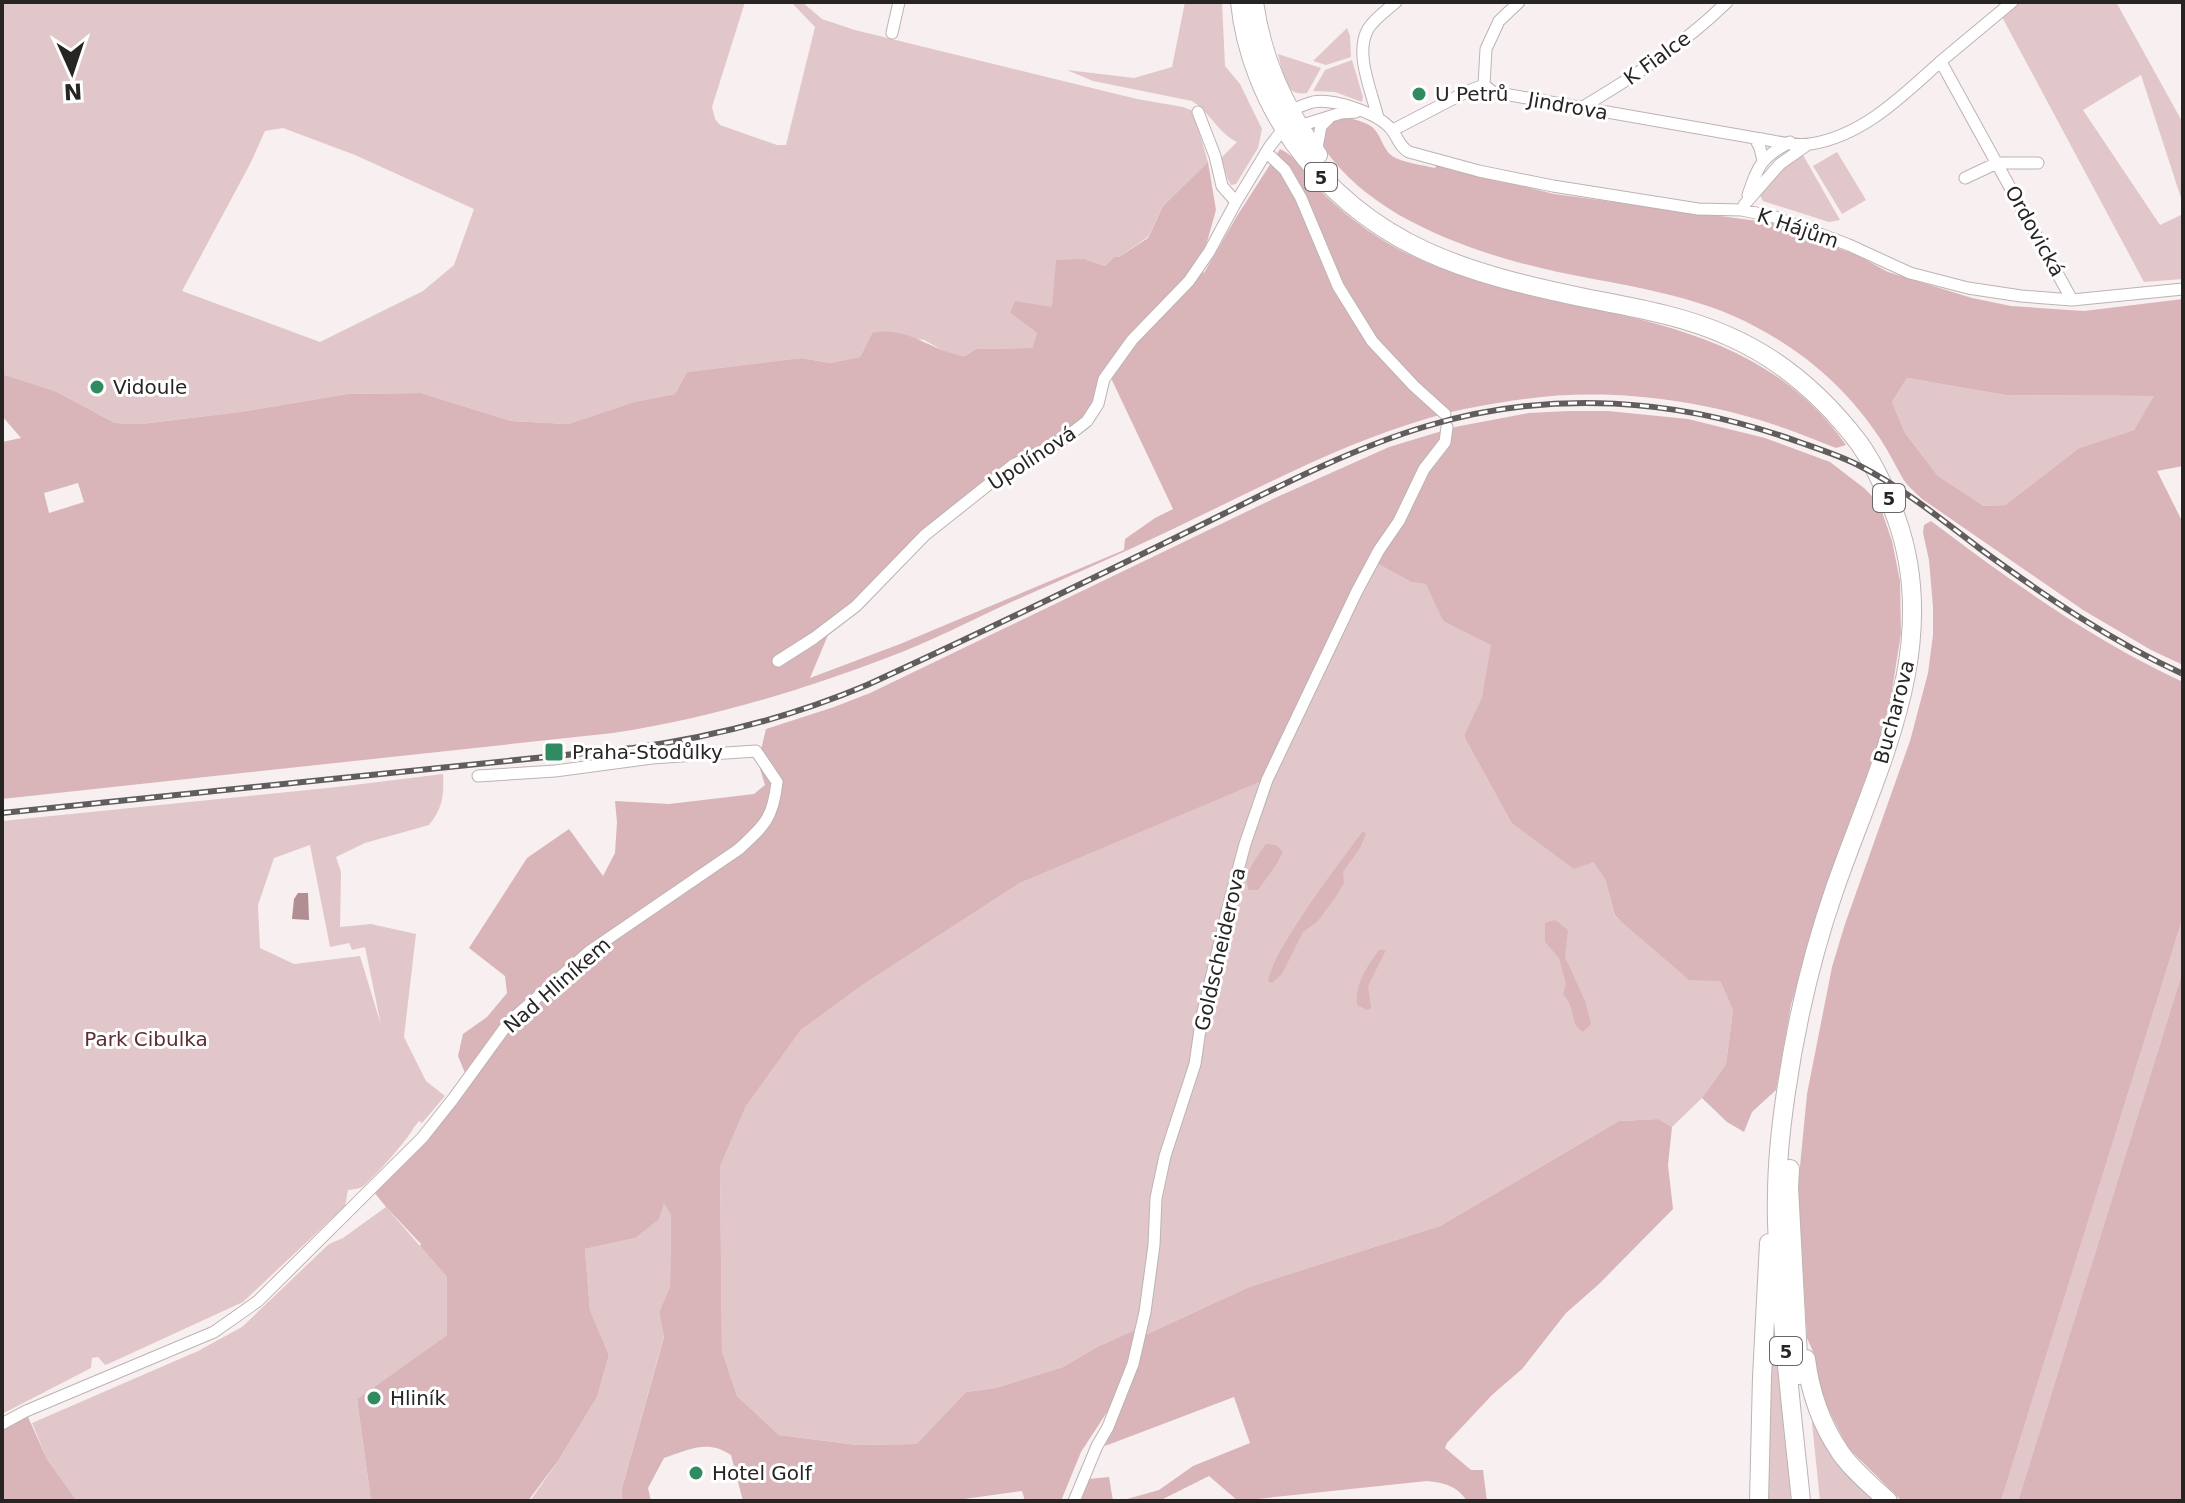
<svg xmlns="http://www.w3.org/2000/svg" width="2185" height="1503" font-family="'DejaVu Sans',sans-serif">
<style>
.green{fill:#e1c7c9;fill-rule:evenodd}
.forest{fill:#d9b5b9;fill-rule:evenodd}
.water{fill:#b08e92}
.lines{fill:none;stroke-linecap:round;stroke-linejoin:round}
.street-casing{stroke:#bcb3b4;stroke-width:13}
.primary-casing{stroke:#bcb3b4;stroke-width:20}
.street{stroke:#fff;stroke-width:11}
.primary{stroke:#fff;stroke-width:18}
.rail-casing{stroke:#615d5d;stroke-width:6}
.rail{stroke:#fff;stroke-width:3;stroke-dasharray:9;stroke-linecap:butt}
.poi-dot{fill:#318b61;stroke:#fff;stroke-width:3}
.labels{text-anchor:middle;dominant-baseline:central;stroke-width:6;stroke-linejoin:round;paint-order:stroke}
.shield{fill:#fff;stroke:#686666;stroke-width:2}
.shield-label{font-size:18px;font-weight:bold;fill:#272424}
.street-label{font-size:20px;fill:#272424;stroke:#fff}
.poi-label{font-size:20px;fill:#272424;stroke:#fff;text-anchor:start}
.park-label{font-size:20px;fill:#5e2d34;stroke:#fff}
</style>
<rect width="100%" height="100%" fill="#f8eff0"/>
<!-- green -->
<path class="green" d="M2,2H745L712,107L715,119L720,125L777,145H786L815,27L791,2H802L822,19L855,30L1137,99L1183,107L1193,111L1208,162L1163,206L1148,237L1119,257H1114L1105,266L1085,259L1052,308L1010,313L1037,333L1032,348L976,349L965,356L949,354L924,340L872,333L860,357L830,363L801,358L687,372L675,394L634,402L568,424L511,421L421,393L347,394L240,412L141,424L115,423L55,391L2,374ZM283,128L355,155L474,209L454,265L423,291L320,342L182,291L250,164L265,131Z
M1185,2H1222L1225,66L1240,84L1262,129L1258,148L1236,184L1231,185L1228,180L1221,158L1237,142C1218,133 1210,112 1192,101L1093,81L1067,70L1134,78L1172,67Z
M2019,2H2116L2183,123V204L2141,75L2083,110L2160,225L2183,214V279L2144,282L2002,17Z
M1347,28L1350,36L1351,57L1326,65L1313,61Z
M1278,54L1321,68L1307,93C1283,97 1283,72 1278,54Z
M1352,60L1363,97L1362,102L1335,92L1313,91L1325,70Z
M1837,152L1866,200L1842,214L1813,166Z
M1803,155L1840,220L1829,222L1763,201L1758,191L1785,163Z
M1907,378L2005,395L2155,396L2134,430L2079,448L2005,505L1984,506L1938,476L1905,433L1892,402Z
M1369,559L1411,582L1427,584L1443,621L1492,644L1482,697L1464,737L1593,862L1605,879L1615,917L1720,981L1733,1010L1726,1064L1702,1098L1672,1127L1658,1119L1619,1121L1440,1226L1249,1287L1143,1336L1139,1328L1097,1347L1063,1367L995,1388L966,1392L918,1444L857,1445L779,1435L737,1396L722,1351L720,1167L746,1106L801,1030L864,984L1020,883L1263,780Z
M443,774C444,795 443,808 429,825L365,843L336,857L341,872L340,927L371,924L416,934L404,1037L426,1081L445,1096L422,1123L419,1121L414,1127C411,1136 371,1181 362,1187C358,1189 353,1189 348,1190L345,1206L243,1302L108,1364L105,1365L98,1357L92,1358L91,1368L2,1414V821L337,787ZM310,845L330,947L349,943L352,950L365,947L381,1025L360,956L294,964L260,948L258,905L274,858Z
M2183,917V970L2018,1501H2001Z
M664,1202L671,1215L670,1287L659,1312L664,1336L622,1488V1501H530L558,1461L597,1397L609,1355L590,1312L585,1249L635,1238Z
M386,1207L447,1277V1335L357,1399L371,1501H77L47,1459L32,1423L198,1351L242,1327L329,1244L343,1238Z
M1771,1286L1794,1501H1766Z
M1814,1422L1877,1501H1820L1812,1423Z"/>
<!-- forest -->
<path class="forest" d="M1346,117C1355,120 1369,122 1375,130C1382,138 1383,149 1392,156C1404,163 1422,165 1435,168L1437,165L1554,194L1773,223L1859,256L1888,272L1972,298L2011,306L2084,311L2183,299V466L2157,471L2183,523V665L2151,650L2083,610L1922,499C1915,492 1906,485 1902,477C1895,465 1889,452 1881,440C1849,391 1807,354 1756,327C1696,294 1625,286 1558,272C1503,260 1449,243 1399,215C1369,197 1343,176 1323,147C1325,130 1327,119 1346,117ZM1907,378L2005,395L2154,396L2134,430L2079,448L2005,505L1984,506L1938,476L1905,433L1892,402Z
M1280,149C1297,156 1305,176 1318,188C1341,212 1370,234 1400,250C1550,326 1738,293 1846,445L1836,448C1813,439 1791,430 1769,423C1691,398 1605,388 1525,399C1493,403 1460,409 1429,418C1342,443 1255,490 1173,529C1118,555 1063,579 1007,604C968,622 929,642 889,657C800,691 707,719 613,733L2,799V442L21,438L2,416V374L55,391L115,423L141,424L240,412L347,394L421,393L511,421L568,424L634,402L675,394L687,372L801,358L830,363L860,357L872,333C908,325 931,352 965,356L976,349L1032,348L1037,333L1010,313L1015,301L1052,307L1056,260L1085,259L1105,266L1114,257H1119L1148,238L1163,206L1208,162L1216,210L1207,242L1197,266L1204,273L1237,216ZM1110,376L1173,509L1155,518L1125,539L1124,550L900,644L810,678L828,635L866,605L929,538L1008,473L1103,404ZM78,483L84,502L49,513L44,493Z
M1569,411H1608L1688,419L1765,438L1830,462L1864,488L1879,503L1892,541L1900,581L1901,633L1891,697L1871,770L1820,909L1791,1005L1776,1090L1752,1112L1744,1132L1727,1122L1702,1098L1726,1064L1733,1010L1720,981L1689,980L1615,916L1605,879L1593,862L1574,869L1512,823L1464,736L1482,697L1491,645L1443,621L1426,584L1411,582L1369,559L1264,780L1020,883L864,984L801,1030L746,1106L720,1167L722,1351L737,1396L779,1435L857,1445L917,1444L966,1392L995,1388L1063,1367L1097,1347L1139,1328L1111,1406L1081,1452L1061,1501H1025L1022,1491L950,1501H743L731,1455C707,1439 689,1450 664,1458L648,1488L651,1501H622V1488L664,1337L659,1312L670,1287L671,1215L664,1203L659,1219L635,1238L585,1249L590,1311L609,1355L597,1397L558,1461L528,1501H371L357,1399L447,1335V1277L420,1246L421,1244L386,1207L374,1192C410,1159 441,1124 470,1085L458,1056L463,1034L487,1017L507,993L505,976L469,948L527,858L569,829L603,876L615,853L617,822L615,801L669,804L754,794L765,785L758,762L766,729L834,707L870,693L1277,497L1389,447L1455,427L1529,413Z
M1931,521C2011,581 2092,640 2183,682V917L2001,1501H1902L1848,1448L1827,1407L1818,1380L1815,1356L1807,1338L1798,1187L1807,1094L1832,967L1845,924L1910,741L1928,673L1933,635V607L1929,560L1923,533L1924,525Z
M1363,831L1366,834L1360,848L1343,872L1344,883L1335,898L1317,922L1303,932L1282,974L1272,983L1268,981C1273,960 1285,943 1296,925C1317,892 1340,862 1363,831Z
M1266,844L1276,845L1283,852L1276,865L1258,890H1249C1241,875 1257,857 1266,844Z
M1555,920L1568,930L1565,957L1585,1001L1591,1024L1583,1032C1571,1024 1575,1017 1570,1005C1569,1002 1565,996 1563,994L1566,984L1559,958L1545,942V923Z
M1379,950H1386L1368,986L1371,1008L1367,1010L1357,1005C1355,984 1367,966 1379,950Z
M2183,970V1501H2018Z
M1658,1119L1672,1127L1668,1165L1673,1209L1599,1284L1566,1313L1522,1369L1492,1395L1447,1443L1445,1448L1471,1470H1483L1487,1501H1467C1457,1486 1445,1483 1427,1481L1238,1501L1209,1476L1159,1501H1120L1159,1490L1193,1466L1250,1443L1234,1397L1105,1446L1136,1365L1143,1336L1249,1287L1440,1226L1619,1121Z
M28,1417L47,1459L77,1501H2V1430Z
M1109,1477L1113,1501H1080L1089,1479Z"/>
<!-- water -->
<path class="water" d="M298,893H308L309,920L292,919L294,899Z"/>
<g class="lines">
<!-- street casing -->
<g class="street-casing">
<path id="street" d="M892,33L899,2
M1941,62L2072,300
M1484,85L1493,92L1755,138L1760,148L1763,161
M1484,85L1486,49L1499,21L1519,2
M1581,108C1633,77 1683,45 1727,2
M1198,112L1215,156L1222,186L1236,202
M1378,118C1372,92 1354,54 1368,29C1374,19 1387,10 1396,2
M1296,127L1341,113L1356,112
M1393,130L1466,92L1484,85
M1755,138C1772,140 1794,147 1810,144C1863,136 1902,96 1940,62C1964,42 1988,22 2012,2
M1266,152L1285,170L1301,198L1338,286L1372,341L1414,386L1445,414
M1316,153L1321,126L1329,118
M1965,178L1997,163H2038
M1748,195C1758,166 1761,157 1790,142
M1744,205L1780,164L1807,145
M778,661L814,638L856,606L925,535L1013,465L1060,442L1087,421L1098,404L1104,379L1132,340L1189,281L1209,252L1236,202L1270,146L1284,128L1289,111C1297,108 1305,104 1313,102C1333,98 1377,113 1390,128C1398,136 1398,146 1409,152L1479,171L1553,186L1698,209L1742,210L1775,217L1849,245L1910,273L1968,288L2021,296L2072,300L2183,289
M2,1424L26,1411L214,1332L258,1301L422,1138L453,1099L509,1022L590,951L739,849C765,825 773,818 777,782L756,751L652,758L555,771L478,776
M1074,1501L1097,1446L1108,1427L1133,1364L1145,1312L1154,1245L1156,1198L1165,1156L1195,1064L1202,1016L1230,900L1245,844L1267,780L1357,591L1379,550L1399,521L1424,469L1445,442L1447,427"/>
</g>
<!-- primary casing -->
<g class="primary-casing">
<path id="primary" d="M1240,2C1245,52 1265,102 1294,143C1370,248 1469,274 1590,299C1636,308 1684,316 1728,336C1781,359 1824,397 1859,443C1876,467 1887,492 1897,520C1942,648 1877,768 1835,888C1812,954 1796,1023 1786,1092C1781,1126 1777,1162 1777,1196C1776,1219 1778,1241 1779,1263C1783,1343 1793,1422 1801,1501
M1254,2C1262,60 1285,108 1318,155
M1790,1169L1789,1187L1799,1375
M1806,1359C1810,1391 1821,1424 1840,1452C1851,1469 1873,1487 1888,1501
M1759,1501L1762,1377L1769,1243"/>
</g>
<!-- street -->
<use href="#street" class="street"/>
<!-- primary -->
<use href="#primary" class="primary"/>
<!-- rail casing -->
<g class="rail-casing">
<path id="rail" d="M2,813L633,748C714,737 791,717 867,685C970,638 1073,588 1175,538C1257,498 1340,452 1427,426C1551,389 1678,398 1799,442C1819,449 1841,456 1860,466C1903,488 1941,519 1979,548C2043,595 2111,641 2183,674"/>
</g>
<!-- rail -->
<use href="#rail" class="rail"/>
</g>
<!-- markers -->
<g class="poi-dot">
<circle cx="1419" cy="94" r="8"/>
<circle cx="97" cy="387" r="8"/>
<rect x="544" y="742" width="20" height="20" rx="4"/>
<circle cx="374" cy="1398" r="8"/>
<circle cx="696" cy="1473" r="8"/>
</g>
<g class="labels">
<!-- shield labels -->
<g class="shield">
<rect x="1305" y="163" width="32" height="28" rx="6"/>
<rect x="1873" y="484" width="32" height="28" rx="6"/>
<rect x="1770" y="1337" width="32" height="28" rx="6"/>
</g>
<g class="shield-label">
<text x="1321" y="177">5</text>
<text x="1889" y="498">5</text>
<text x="1786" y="1351">5</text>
</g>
<!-- street labels -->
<g class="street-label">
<text transform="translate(1657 58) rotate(-36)">K Fialce</text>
<text transform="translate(1568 106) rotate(10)">Jindrova</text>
<text transform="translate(1798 228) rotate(19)">K Hájům</text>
<text transform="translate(2035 231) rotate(61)">Ordovická</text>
<text transform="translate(1032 458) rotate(-33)">Upolínová</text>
<text transform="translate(1894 712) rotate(-75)">Bucharova</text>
<text transform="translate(1220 949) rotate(-77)">Goldscheiderova</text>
<text transform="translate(557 985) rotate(-41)">Nad Hliníkem</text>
</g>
<!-- poi labels -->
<g class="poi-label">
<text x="1435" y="94">U Petrů</text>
<text x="113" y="387">Vidoule</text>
<text x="572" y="752">Praha-Stodůlky</text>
<text x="390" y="1398">Hliník</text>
<text x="712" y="1473">Hotel Golf</text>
</g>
<!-- park labels -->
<g class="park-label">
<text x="146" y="1039">Park Cibulka</text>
</g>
</g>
<!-- border -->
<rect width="2185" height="1503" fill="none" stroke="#272424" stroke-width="8"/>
<!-- north arrow -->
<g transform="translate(72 72) rotate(177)" stroke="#ffffff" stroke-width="6" paint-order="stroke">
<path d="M0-6L14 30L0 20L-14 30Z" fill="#272424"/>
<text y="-12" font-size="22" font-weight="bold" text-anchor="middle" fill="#272424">N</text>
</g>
</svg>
